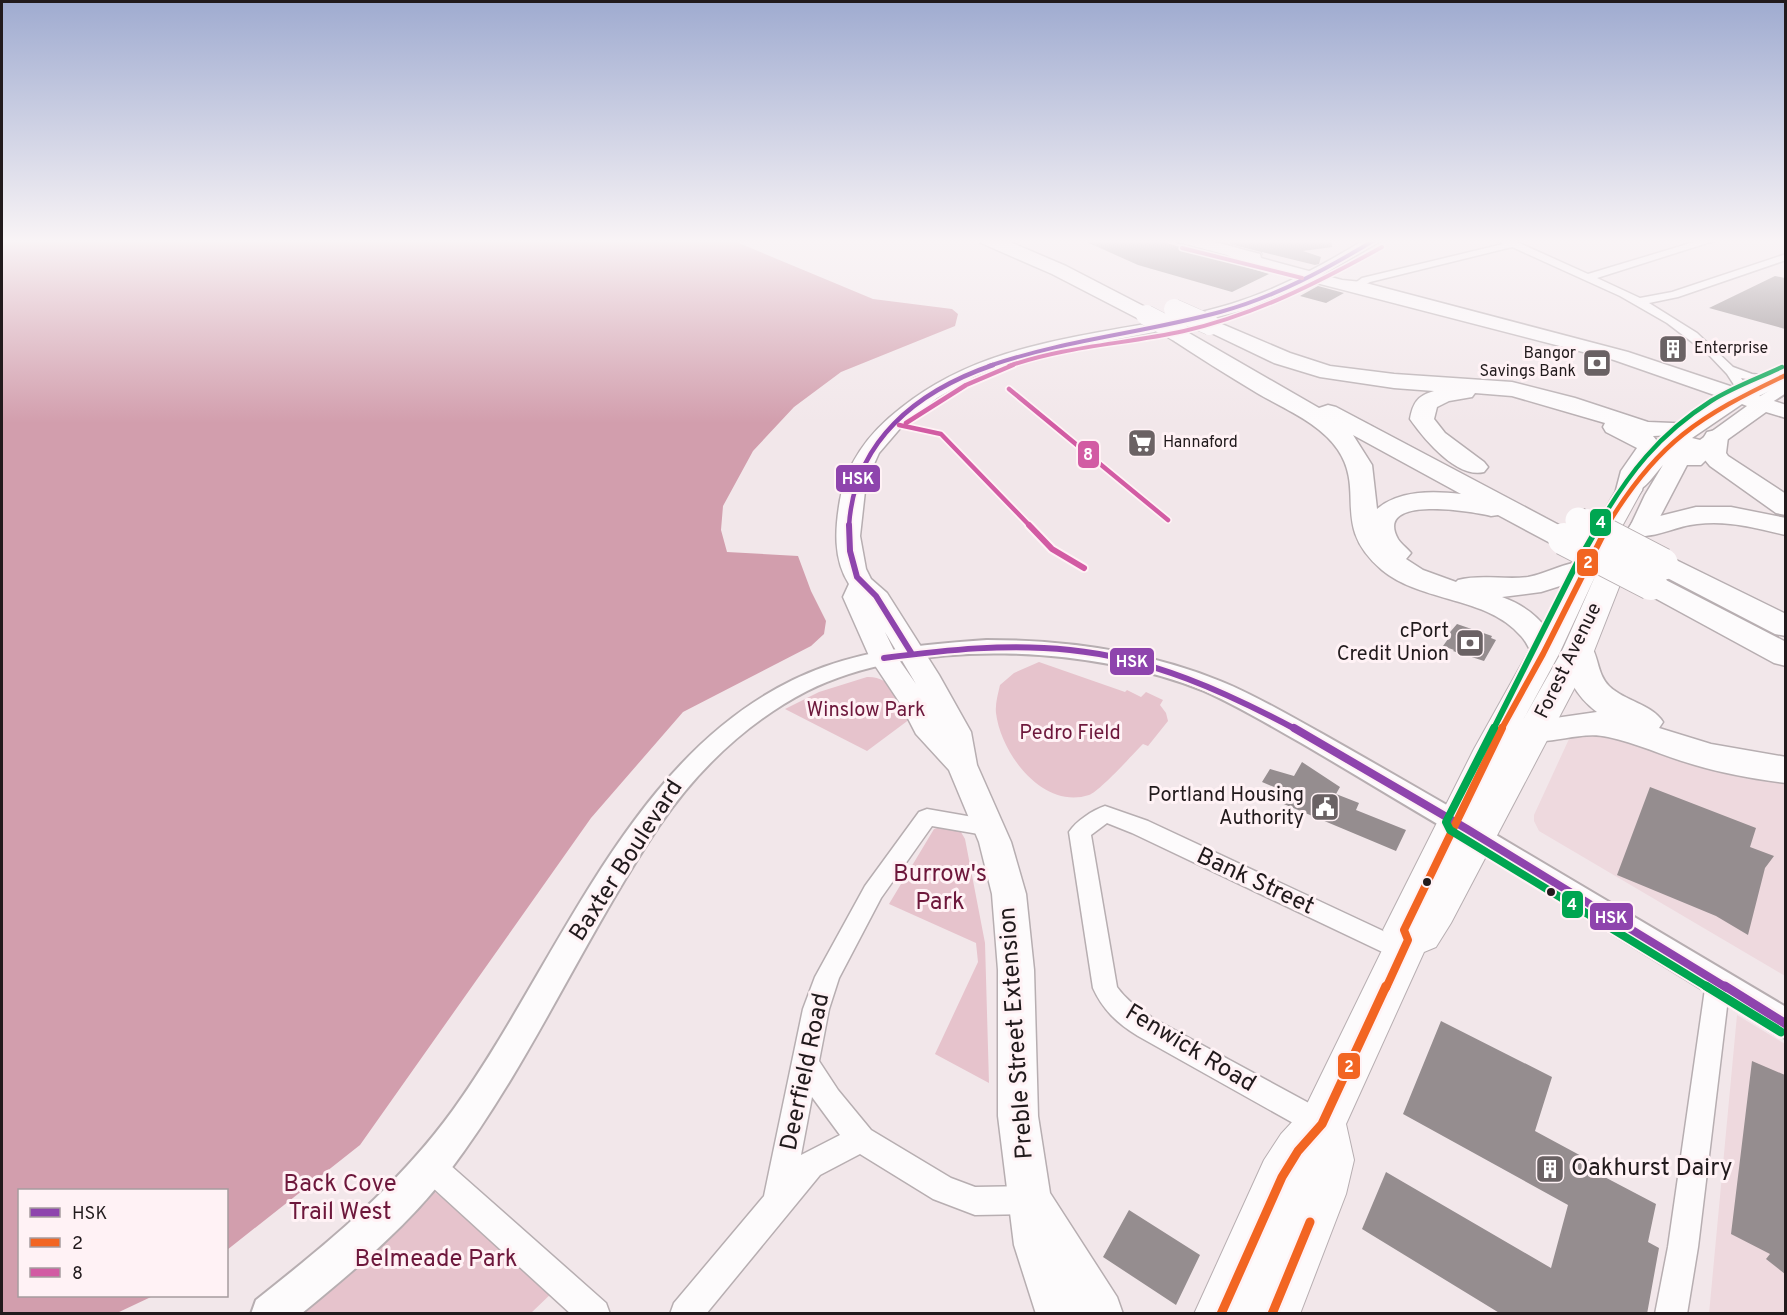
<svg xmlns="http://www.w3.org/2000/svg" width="1787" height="1315" font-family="Overpass,sans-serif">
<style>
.built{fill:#eed9de}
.green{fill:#e6c3cc}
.water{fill:#d29ead}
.building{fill:#958d8f}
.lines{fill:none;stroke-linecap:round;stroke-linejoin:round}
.minor-casing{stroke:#b7aeb1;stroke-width:3}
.tertiary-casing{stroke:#b7aeb1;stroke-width:4}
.secondary-casing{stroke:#b7aeb1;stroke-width:3}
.primary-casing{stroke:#b7aeb1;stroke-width:3}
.trunk-casing{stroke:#b7aeb1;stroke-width:2}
.motorway-casing{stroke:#b7aeb1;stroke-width:3}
.minor{fill:#fdfbfc;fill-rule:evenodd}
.tertiary{fill:#fdfbfc;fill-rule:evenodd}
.secondary{fill:#fdfbfc;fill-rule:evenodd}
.primary{fill:#fdfbfc;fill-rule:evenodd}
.trunk{fill:#fdfbfc;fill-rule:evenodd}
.motorway{fill:#fdfbfc;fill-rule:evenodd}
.motorway-bridge-far2-casing{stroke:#b7aeb1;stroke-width:21;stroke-linecap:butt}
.motorway-bridge-far1-casing{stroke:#b7aeb1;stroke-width:27;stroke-linecap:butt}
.motorway-bridge-casing{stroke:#b7aeb1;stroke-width:34;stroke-linecap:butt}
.motorway-bridge-far2{stroke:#fdfbfc;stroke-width:20}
.motorway-bridge-far1{stroke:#fdfbfc;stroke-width:25}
.motorway-bridge{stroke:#fdfbfc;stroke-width:32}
.bus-1-far4-casing{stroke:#fff2f5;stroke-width:7}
.bus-1-far3-casing{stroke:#fff2f5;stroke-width:8}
.bus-1-far2-casing{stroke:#fff2f5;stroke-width:10}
.bus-1-far1-casing{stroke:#fff2f5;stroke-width:12}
.bus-1-casing{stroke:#fff2f5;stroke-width:14}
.bus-2-far3-casing{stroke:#fff2f5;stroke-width:8}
.bus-2-far2-casing{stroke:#fff2f5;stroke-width:10}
.bus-2-far1-casing{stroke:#fff2f5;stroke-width:12}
.bus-2-casing{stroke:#fff2f5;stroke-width:14}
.bus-3-far2-casing{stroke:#fff2f5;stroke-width:7}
.bus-3-far1-casing{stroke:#fff2f5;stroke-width:8}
.bus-3-casing{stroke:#fff2f5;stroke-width:10}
.bus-4-far3-casing{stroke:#fff2f5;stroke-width:8}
.bus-4-far2-casing{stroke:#fff2f5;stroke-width:10}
.bus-4-far1-casing{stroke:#fff2f5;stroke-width:12}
.bus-4-casing{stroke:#fff2f5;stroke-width:14}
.bus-1-far4{stroke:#8e44ad;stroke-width:4}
.bus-1-far3{stroke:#8e44ad;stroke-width:4.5}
.bus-1-far2{stroke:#8e44ad;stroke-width:6}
.bus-1-far1{stroke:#8e44ad;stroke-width:8}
.bus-1{stroke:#8e44ad;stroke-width:9}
.bus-2-far3{stroke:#f26522;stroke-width:4.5}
.bus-2-far2{stroke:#f26522;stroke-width:6}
.bus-2-far1{stroke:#f26522;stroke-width:8}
.bus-2{stroke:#f26522;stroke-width:9}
.bus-3-far2{stroke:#d25ba3;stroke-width:4}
.bus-3-far1{stroke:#d25ba3;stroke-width:4.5}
.bus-3{stroke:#d25ba3;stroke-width:6}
.bus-4-far3{stroke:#00a651;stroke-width:4.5}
.bus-4-far2{stroke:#00a651;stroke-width:6}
.bus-4-far1{stroke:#00a651;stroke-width:8}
.bus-4{stroke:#00a651;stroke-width:9}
.bus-dot{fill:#211a1c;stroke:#fff2f5;stroke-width:2}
.labels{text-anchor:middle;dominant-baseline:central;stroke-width:6;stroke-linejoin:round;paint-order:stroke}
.far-poi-label{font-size:16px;fill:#211a1c;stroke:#fff2f5;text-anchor:start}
.poi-label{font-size:20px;fill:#211a1c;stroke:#fff2f5;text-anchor:end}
.street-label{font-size:20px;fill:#211a1c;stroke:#fff2f5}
.park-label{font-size:20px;fill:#6d173b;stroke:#fff2f5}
.near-street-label{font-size:24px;fill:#211a1c;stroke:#fff2f5}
.near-park-label{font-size:24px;fill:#6d173b;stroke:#fff2f5}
.near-poi-label{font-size:24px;fill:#211a1c;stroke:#fff2f5;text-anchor:start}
.line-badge{stroke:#fff2f5;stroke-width:2}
.badge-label{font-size:16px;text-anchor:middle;font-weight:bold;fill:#fff}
</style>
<rect width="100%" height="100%" fill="#f2e7ea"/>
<!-- built -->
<path class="built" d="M1582,731L1785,777V976L1539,831L1534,821V815L1569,739L1577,736Z
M1737,1015L1785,1044V1313L1709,1314Z"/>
<!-- green -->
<path class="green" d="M1039,662L1125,692L1127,690L1141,697L1146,692L1163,700L1160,705L1166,713L1168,721L1148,746L1143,744C1133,754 1099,792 1089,795C1043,810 1001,754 996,713C995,704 998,694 1000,685L1014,673Z
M867,677C892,676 899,699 910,719L867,751L785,709L819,692Z
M946,825L958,827L965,839L985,943L989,1083L935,1054L978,962L976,943L889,904L934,829Z
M435,1192L555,1290L531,1313L289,1314Z"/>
<!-- water -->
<path class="water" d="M2,239H729L873,299L952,309L958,314L955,326L841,372L794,407L753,451L723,506L721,530L727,552L798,556L811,591L826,621L824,634L811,646L683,712L591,818L360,1145L227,1250L226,1190H20V1296H153L117,1313H2Z"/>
<!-- building -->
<path class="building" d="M1080,239H1153L1214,257L1219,255L1226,257L1246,267L1269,274L1232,292L1138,265Z
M1230,239H1331L1332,247L1303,251L1321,257L1319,264L1315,265L1262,252L1263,256L1261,252L1230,244Z
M1775,276L1785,278V329L1709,308Z
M1318,286L1344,293L1326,303L1300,296Z
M1457,624L1492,636L1491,638L1496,640L1484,661L1453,651L1454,650L1443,646L1448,639L1445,638Z
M1302,762L1340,787L1336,794L1359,803L1356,810L1406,830L1396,851L1279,802L1286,792L1262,782L1270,769L1294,776Z
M1650,787L1756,828L1750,847L1774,856L1765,868L1748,935L1716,916L1617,875Z
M1441,1021L1552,1077L1535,1131L1598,1165L1597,1173L1656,1204L1648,1242L1659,1248L1647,1314H1501L1362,1229L1386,1172L1551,1268L1568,1205L1403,1114Z
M1752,1061L1785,1075V1274L1766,1259L1770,1254L1731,1234Z
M1129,1210L1200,1255L1176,1305L1103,1257Z"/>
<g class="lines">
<!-- minor casing -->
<g class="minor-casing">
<path id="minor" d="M1495,239L1517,242L1588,274L1704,239H1720L1597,278L1640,298L1672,292L1786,254V260L1678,297L1649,303L1697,333L1733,367L1752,374L1777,377L1779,380L1773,384L1741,378L1752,394L1746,398L1742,397L1727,374L1709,355L1667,323L1620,296L1512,247L1370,282L1356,289L1351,286L1362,278L1503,244Z
M1105,806L1148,821L1411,944L1415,951L1411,958L1403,961L1395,958L1132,833L1107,823L1091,835L1117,987C1127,1001 1141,1011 1156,1020L1331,1115L1335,1124L1331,1133L1321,1137L1311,1133L1138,1036C1117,1023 1103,1010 1093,988L1069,832C1076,821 1093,810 1105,806Z
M927,809L990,820L998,822L1001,828L998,834L990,836L932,826L881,898L839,978L829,1009L819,1061L838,1090L871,1130L951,1178L975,1187L1031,1186L1041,1190L1046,1200L1041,1210L1031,1214L975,1215L933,1199L860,1154L820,1175L706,1314H670L674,1303L764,1196L803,1009L815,977L865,886L919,812ZM812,1097L840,1135L801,1155Z
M1718,972L1727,975L1730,982L1698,1247L1687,1314H1655L1668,1247L1706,982L1709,975Z
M431,1153L441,1157L606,1303L610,1314H571L421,1177L417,1167L421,1157Z"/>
</g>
<!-- tertiary casing -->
<g class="tertiary-casing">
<path id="tertiary" d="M1786,380V393L1766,406H1754L1752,403L1754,400Z
M987,640C1066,640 1146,651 1220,681C1255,695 1288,715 1321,733C1369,760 1417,788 1464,815L1468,822L1464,829L1455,832L1446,829C1398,801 1351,772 1303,744C1271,726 1238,706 1204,691C1094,646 915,636 807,691C747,722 697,770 659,826C583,939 530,1065 448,1173C407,1227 353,1271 301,1314H251L256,1300C328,1243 398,1186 453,1110C562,959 635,735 824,667C876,648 932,644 987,640Z
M1476,826L1486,829L1786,1007V1038L1775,1034L1466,843L1462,836L1466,829Z"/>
</g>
<!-- secondary casing -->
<g class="secondary-casing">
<path id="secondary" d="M1366,239H1384L1305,285L1244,310L1175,328L1050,352L1013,362L974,377L937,398L903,425L879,453L866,482L860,536L866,569L871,579L887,593L939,675L971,732L977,765L1011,842L1026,894L1034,970L1038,1116L1050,1193L1117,1297L1123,1314H1036L1014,1245L998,1116V970L992,894L979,842L949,770L916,734L900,703L870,658L843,597L849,584C833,559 835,529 840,500C847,461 870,432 901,408C997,331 1119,338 1231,304C1279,289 1323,265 1366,239ZM885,632L916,684L897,657Z"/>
</g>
<!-- primary casing -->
<g class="primary-casing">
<path id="primary" d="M1176,239H1204L1260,254L1261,258L1342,280L1362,282L1628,352L1739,389L1786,369V383L1759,396L1786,405V418L1766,412L1724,442L1701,465H1687L1651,534L1642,537L1633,534L1629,529L1645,495L1663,465C1651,478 1643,496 1623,491L1620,486C1645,449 1684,419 1723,398L1614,360L1247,265L1227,255L1178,242ZM1742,404L1747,406L1700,440L1692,438Z"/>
</g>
<!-- trunk casing -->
<g class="trunk-casing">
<path id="trunk" d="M1629,482L1638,485L1642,490L1597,572L1620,538L1630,536L1640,538L1644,544L1625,572L1594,651L1451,923L1436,947L1424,952L1346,1124L1354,1160L1346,1194L1300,1314H1194L1264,1160L1281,1134L1305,1108L1387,940L1383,930L1474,749L1527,654L1570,569L1616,490L1620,485ZM1597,572L1562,651L1523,720L1559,654Z"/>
</g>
<!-- motorway casing -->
<g class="motorway-casing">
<path id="motorway" d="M979,239H1003L1066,266L1153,311L1156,315L1153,319H1139L1052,274L981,243Z
M1210,319L1290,353L1330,366L1394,374L1512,382L1575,398L1648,422L1697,424L1700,429L1697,434L1653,436L1663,448L1647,471L1642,490L1638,496L1629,498L1620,496L1616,490L1621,471L1637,448L1606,432L1603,427L1605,423L1512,396L1475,393L1472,397L1449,401L1437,407L1434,419L1445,433L1484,462L1488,467L1484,472C1457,479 1424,439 1410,419C1413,403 1417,396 1434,391L1394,388L1320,377L1274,363L1203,329L1200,325L1203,321Z
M1175,327L1182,329L1319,408L1328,405L1336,407L1574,533L1578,539L1574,545L1564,548L1554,545L1498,515L1491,516C1475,512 1373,494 1398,539C1401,544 1407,548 1411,553L1406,559L1423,570L1456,582L1458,580C1480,574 1505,580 1528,577C1550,573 1572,557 1595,563L1599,569L1595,575L1541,592L1502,597C1532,608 1544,623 1561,648L1557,655L1545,658L1533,655C1529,649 1526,641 1521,636C1487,596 1422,603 1382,570C1330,526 1366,492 1338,450C1320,423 1284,409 1257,393C1227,375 1197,356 1168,337L1165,333L1168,329ZM1353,435L1461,494C1433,491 1399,490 1377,509L1372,465Z
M1716,430L1725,432L1728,437L1726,453L1728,456L1786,494V515L1776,513L1710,466L1700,454L1704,437L1707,432Z
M1696,507H1731L1786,518V535C1755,528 1728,520 1697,524C1675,526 1653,540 1632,535L1628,529L1632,523Z
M1662,555L1672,558L1786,614V636L1775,634L1652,570L1647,564L1652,558Z
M1651,575L1662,578L1786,642V666L1774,663L1640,590L1636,584L1640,578Z
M1578,641L1590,644C1599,657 1597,674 1609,686C1624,701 1652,704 1663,722L1659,728L1711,744L1786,757V783C1755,779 1725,774 1695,765C1666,757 1637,743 1608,737C1579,730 1550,747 1521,739L1516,731L1521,723L1597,712C1576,696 1566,677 1562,651L1566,644Z"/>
</g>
<!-- minor -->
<use href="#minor" class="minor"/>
<!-- tertiary -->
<use href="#tertiary" class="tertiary"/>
<!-- secondary -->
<use href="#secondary" class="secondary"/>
<!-- primary -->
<use href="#primary" class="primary"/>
<!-- trunk -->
<use href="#trunk" class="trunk"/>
<!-- motorway -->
<use href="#motorway" class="motorway"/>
<!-- motorway-bridge-far2 casing -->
<g class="motorway-bridge-far2-casing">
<path id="motorway-bridge-far2" d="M1174,309L1210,325
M1146,315L1179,332"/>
</g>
<!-- motorway-bridge-far1 casing -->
<g class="motorway-bridge-far1-casing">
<path id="motorway-bridge-far1" d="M1578,520L1590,526"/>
</g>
<!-- motorway-bridge casing -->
<g class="motorway-bridge-casing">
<path id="motorway-bridge" d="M1587,525L1662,564
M1564,539L1651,584"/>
</g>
<!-- motorway-bridge-far2 -->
<use href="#motorway-bridge-far2" class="motorway-bridge-far2"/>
<!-- motorway-bridge-far1 -->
<use href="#motorway-bridge-far1" class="motorway-bridge-far1"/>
<!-- motorway-bridge -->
<use href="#motorway-bridge" class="motorway-bridge"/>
<!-- bus-1-far4 casing -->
<g class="bus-1-far4-casing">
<path id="bus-1-far4" d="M989,366C1064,340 1143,333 1220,312C1275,297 1327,269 1376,239"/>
</g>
<!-- bus-1-far3 casing -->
<g class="bus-1-far3-casing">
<path id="bus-1-far3" d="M849,526C854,441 917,391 993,365"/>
</g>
<!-- bus-1-far2 casing -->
<g class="bus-1-far2-casing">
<path id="bus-1-far2" d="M849,525L850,551L857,577L876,596L912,654
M884,658C946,650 1008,643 1070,650C1151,658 1226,692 1297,730"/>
</g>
<!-- bus-1-far1 casing -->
<g class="bus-1-far1-casing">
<path id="bus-1-far1" d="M1294,728L1467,829L1727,988"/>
</g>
<!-- bus-1 casing -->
<g class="bus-1-casing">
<path id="bus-1" d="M1725,986L1786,1024"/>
</g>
<!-- bus-2-far3 casing -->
<g class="bus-2-far3-casing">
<path id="bus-2-far3" d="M1607,526C1657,442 1700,416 1786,375"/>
</g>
<!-- bus-2-far2 casing -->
<g class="bus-2-far2-casing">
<path id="bus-2-far2" d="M1501,730L1543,654L1608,525"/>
</g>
<!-- bus-2-far1 casing -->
<g class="bus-2-far1-casing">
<path id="bus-2-far1" d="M1386,988L1408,940L1404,930L1502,728"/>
</g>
<!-- bus-2 casing -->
<g class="bus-2-casing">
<path id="bus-2" d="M1221,1314L1282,1177L1298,1151L1322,1124L1386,986
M1272,1314L1310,1222"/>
</g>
<!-- bus-3-far2 casing -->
<g class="bus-3-far2-casing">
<path id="bus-3-far2" d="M1182,248L1302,278
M1009,366C1065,346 1126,344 1184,331C1255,315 1319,282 1382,247"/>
</g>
<!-- bus-3-far1 casing -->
<g class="bus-3-far1-casing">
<path id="bus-3-far1" d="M1009,389L1168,520
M906,423L966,385L1013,365
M899,425L941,434L1030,526"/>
</g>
<!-- bus-3 casing -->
<g class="bus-3-casing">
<path id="bus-3" d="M1029,525L1052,549L1084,568"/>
</g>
<!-- bus-4-far3 casing -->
<g class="bus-4-far3-casing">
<path id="bus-4-far3" d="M1598,526C1628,474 1659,434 1711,401C1733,387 1759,378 1782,367"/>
</g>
<!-- bus-4-far2 casing -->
<g class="bus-4-far2-casing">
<path id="bus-4-far2" d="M1493,730L1576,565L1599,525"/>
</g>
<!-- bus-4-far1 casing -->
<g class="bus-4-far1-casing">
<path id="bus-4-far1" d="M1494,728L1446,822L1450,830L1709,988"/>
</g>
<!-- bus-4 casing -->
<g class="bus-4-casing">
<path id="bus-4" d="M1706,986L1781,1032"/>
</g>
<!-- bus-1-far4 -->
<use href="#bus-1-far4" class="bus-1-far4"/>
<!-- bus-1-far3 -->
<use href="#bus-1-far3" class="bus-1-far3"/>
<!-- bus-1-far2 -->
<use href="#bus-1-far2" class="bus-1-far2"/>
<!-- bus-1-far1 -->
<use href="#bus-1-far1" class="bus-1-far1"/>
<!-- bus-1 -->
<use href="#bus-1" class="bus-1"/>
<!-- bus-2-far3 -->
<use href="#bus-2-far3" class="bus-2-far3"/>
<!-- bus-2-far2 -->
<use href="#bus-2-far2" class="bus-2-far2"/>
<!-- bus-2-far1 -->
<use href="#bus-2-far1" class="bus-2-far1"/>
<!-- bus-2 -->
<use href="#bus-2" class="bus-2"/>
<!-- bus-3-far2 -->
<use href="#bus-3-far2" class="bus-3-far2"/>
<!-- bus-3-far1 -->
<use href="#bus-3-far1" class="bus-3-far1"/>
<!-- bus-3 -->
<use href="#bus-3" class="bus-3"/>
<!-- bus-4-far3 -->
<use href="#bus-4-far3" class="bus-4-far3"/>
<!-- bus-4-far2 -->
<use href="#bus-4-far2" class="bus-4-far2"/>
<!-- bus-4-far1 -->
<use href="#bus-4-far1" class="bus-4-far1"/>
<!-- bus-4 -->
<use href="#bus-4" class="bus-4"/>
</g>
<!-- sky -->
<linearGradient id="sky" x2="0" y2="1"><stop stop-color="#9fabd0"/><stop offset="0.57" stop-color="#f9f4f6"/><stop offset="1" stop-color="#f9f4f6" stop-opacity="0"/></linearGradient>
<rect width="1787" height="423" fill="url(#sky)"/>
<!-- icons -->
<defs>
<g id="building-square" transform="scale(1.5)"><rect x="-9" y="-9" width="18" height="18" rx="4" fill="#6a6264" stroke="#fff2f5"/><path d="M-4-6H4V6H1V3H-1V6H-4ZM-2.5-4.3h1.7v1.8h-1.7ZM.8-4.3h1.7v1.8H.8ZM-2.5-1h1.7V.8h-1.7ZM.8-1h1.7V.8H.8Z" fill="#fff"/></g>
<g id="bank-square" transform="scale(1.5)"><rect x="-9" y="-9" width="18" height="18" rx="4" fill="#6a6264" stroke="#fff2f5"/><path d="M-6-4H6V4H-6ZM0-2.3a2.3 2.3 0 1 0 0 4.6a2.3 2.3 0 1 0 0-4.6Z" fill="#fff"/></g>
<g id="supermarket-square" transform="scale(1.5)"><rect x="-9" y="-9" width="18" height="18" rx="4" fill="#6a6264" stroke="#fff2f5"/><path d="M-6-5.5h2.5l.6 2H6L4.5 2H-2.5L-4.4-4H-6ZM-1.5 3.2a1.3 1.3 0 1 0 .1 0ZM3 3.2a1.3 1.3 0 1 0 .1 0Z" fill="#fff"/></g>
<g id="civic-square" transform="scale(1.5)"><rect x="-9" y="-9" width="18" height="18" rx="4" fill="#6a6264" stroke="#fff2f5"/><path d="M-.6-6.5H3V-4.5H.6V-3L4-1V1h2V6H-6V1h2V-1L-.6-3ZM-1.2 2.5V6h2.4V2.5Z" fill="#fff"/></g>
</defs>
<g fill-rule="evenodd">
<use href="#building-square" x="1673" y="349"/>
<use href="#bank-square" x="1597" y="363"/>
<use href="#supermarket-square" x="1142" y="443"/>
<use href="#bank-square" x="1470" y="643"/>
<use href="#civic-square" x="1325" y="807"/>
<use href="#building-square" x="1550" y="1169"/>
</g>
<!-- markers -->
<g class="bus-dot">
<circle cx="1427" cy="882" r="5"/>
<circle cx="1551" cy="892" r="5"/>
</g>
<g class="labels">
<!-- far-poi labels -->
<g class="far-poi-label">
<text x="1694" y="349">Enterprise</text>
<text x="1576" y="354" text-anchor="end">Bangor<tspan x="1576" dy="18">Savings Bank</tspan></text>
<text x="1163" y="443">Hannaford</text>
</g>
<!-- poi labels -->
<g class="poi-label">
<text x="1449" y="632">cPort<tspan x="1449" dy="23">Credit Union</tspan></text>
<text x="1304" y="796">Portland Housing<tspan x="1304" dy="23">Authority</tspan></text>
</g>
<!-- street labels -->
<g class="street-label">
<text transform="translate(1569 661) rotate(-64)">Forest Avenue</text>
</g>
<!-- park labels -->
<g class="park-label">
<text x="866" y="711">Winslow Park</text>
<text x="1070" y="734">Pedro Field</text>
</g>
<!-- near-street labels -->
<g class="near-street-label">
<text transform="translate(627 861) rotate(-57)">Baxter Boulevard</text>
<text transform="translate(1255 882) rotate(25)">Bank Street</text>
<text transform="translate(1017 1033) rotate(-94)">Preble Street Extension</text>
<text transform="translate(1190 1049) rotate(31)">Fenwick Road</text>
<text transform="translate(806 1072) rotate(-78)">Deerfield Road</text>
</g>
<!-- near-park labels -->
<g class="near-park-label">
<text x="940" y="875">Burrow's<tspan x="940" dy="28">Park</tspan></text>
<text x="340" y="1185">Back Cove<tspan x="340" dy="28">Trail West</tspan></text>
<text x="436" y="1260">Belmeade Park</text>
</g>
<!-- near-poi labels -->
<g class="near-poi-label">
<text x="1571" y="1169">Oakhurst Dairy</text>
</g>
</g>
<g class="line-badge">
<rect x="1077" y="440" width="23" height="29" rx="6" fill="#d25ba3"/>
<rect x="835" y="464" width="46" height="29" rx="6" fill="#8e44ad"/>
<rect x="1589" y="508" width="23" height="29" rx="6" fill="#00a651"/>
<rect x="1576" y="548" width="23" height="29" rx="6" fill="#f26522"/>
<rect x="1109" y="647" width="46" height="29" rx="6" fill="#8e44ad"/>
<rect x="1561" y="890" width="23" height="29" rx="6" fill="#00a651"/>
<rect x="1589" y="902" width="45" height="29" rx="6" fill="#8e44ad"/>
<rect x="1337" y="1052" width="24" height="28" rx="6" fill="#f26522"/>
</g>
<g class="badge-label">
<text x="1088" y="460">8</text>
<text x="858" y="484">HSK</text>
<text x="1601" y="528">4</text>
<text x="1588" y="568">2</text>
<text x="1132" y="667">HSK</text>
<text x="1572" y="910">4</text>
<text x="1611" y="923">HSK</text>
<text x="1349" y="1072">2</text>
</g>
<!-- border -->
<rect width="1787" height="1315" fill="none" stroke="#211a1c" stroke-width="6"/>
<!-- legend -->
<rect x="18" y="1189" width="210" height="108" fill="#fff2f5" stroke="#a69c9e" stroke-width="1.5"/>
<rect x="30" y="1208" width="30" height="9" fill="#8e44ad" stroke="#a69c9e" stroke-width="1.5"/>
<text x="72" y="1219" font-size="18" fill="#211a1c">HSK</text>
<rect x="30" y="1238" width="30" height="9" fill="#f26522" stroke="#a69c9e" stroke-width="1.5"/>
<text x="72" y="1249" font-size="18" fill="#211a1c">2</text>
<rect x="30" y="1268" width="30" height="9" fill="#d25ba3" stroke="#a69c9e" stroke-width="1.5"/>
<text x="72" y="1279" font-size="18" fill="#211a1c">8</text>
</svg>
